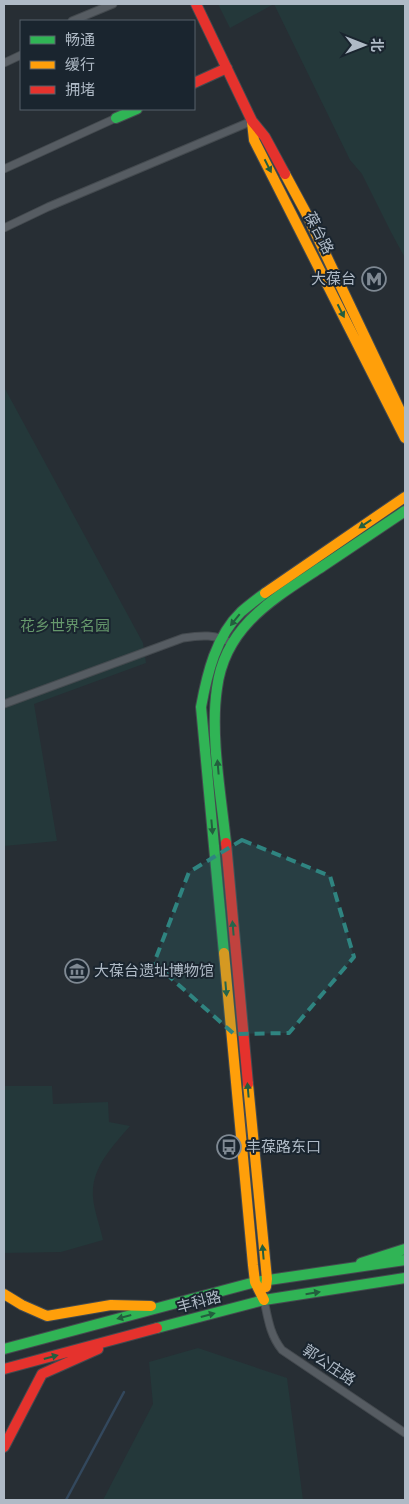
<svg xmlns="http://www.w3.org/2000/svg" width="409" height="1504" font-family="'Work Sans','Noto Sans SC',sans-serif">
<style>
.green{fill:#24383a}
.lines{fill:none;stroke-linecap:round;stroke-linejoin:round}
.stream{stroke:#33485d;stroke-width:2.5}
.street-casing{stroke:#444a4f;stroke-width:9}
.fast-casing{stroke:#444a4f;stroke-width:12}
.slow-casing{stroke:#444a4f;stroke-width:12}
.jam-casing{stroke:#444a4f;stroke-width:12}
.street{stroke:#565c62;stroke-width:7}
.fast{stroke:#30b455;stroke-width:10}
.slow{stroke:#ff9f0a;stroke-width:10}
.jam{stroke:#e5322d;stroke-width:10}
.oneway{fill:#235e3e}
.marked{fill:#2f8480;fill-opacity:0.2;stroke:#2f8480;stroke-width:4;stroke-dasharray:10 6;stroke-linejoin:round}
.labels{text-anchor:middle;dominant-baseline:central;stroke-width:4;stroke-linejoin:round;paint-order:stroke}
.street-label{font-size:15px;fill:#afbac6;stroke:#1a252f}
.poi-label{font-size:15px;fill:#afbac6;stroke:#1a252f;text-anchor:start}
.park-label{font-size:15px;fill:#66986c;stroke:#1a252f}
</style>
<rect width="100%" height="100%" fill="#272e34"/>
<!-- green -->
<path class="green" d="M218,4H405V258L391,232L362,174L350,160L274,4L230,28Z
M4,387L143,643L146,663L34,704L57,841L4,846Z
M4,1086H52L53,1104L108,1102L109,1122L130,1126C112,1147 91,1168 93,1197C94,1211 100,1226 103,1240L61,1252L4,1253Z
M198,1348L287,1378L303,1500H103L153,1404L149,1362Z"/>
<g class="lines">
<!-- stream -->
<path class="stream" d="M66,1500L124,1392"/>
<!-- street casing -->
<g class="street-casing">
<path id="street" d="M72,21L113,4
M4,63L21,55
M4,169L116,118
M4,228L48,207L252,121
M4,704L183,638C201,635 216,634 231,643
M264,1300C268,1319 270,1335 282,1350L405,1433"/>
</g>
<!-- fast casing -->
<g class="fast-casing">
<path id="fast" d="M116,118L137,109
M226,843C221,795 210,735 217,688C225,625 275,598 323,566C350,548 378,529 405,511
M224,953L201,707C207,674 216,636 241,612C249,605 257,599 265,593
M361,1263L405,1249
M157,1328L264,1300L405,1278
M4,1349L255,1282L405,1260"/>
</g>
<!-- slow casing -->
<g class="slow-casing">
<path id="slow" d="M252,122L254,140L405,438
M285,174L305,211L405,421
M265,593L405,497
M224,953L253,1265L255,1282L264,1300
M248,1084L267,1279L266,1287
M4,1294L22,1305L47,1316L111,1305L151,1306"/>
</g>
<!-- jam casing -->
<g class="jam-casing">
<path id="jam" d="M196,4L252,121L265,137L285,174
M194,83L227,68
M226,843L248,1084
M4,1369L157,1328
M4,1447L42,1374L98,1349"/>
</g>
<!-- street -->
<use href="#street" class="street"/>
<!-- fast -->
<use href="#fast" class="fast"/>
<!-- slow -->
<use href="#slow" class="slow"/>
<!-- jam -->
<use href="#jam" class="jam"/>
</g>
<!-- one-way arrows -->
<defs><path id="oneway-solid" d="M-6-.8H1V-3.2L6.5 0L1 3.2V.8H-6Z" transform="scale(1.25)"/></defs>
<g class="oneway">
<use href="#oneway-solid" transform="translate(268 166) rotate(63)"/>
<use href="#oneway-solid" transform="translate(341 311) rotate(63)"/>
<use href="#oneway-solid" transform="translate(365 524) rotate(146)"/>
<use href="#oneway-solid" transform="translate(235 620) rotate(129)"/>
<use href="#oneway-solid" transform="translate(218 767) rotate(-95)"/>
<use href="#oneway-solid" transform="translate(212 827) rotate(85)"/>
<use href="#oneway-solid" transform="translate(233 928) rotate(-95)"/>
<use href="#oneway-solid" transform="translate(226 989) rotate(85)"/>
<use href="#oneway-solid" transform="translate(248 1090) rotate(-95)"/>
<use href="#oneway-solid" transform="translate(263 1252) rotate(-95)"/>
<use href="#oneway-solid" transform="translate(313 1293) rotate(-9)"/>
<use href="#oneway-solid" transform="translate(208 1315) rotate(-15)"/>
<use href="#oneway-solid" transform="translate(124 1317) rotate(165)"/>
<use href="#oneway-solid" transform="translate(51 1357) rotate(-15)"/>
</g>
<!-- marked area -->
<path class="marked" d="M242,840L330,876L354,957L289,1033L234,1034L154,963L189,872Z"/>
<!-- icons -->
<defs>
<g id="metro-ring" transform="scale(1.25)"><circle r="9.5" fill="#1a252f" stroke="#7f8993" stroke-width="1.5"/><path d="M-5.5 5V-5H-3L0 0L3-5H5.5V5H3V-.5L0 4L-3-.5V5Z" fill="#7f8993"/></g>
<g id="museum-ring" transform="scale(1.25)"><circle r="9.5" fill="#1a252f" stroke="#7f8993" stroke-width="1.5"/><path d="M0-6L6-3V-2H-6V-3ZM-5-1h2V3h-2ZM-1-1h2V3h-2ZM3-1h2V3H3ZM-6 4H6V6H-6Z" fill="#7f8993"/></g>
<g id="bus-ring" transform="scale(1.25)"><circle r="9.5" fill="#1a252f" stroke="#7f8993" stroke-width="1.5"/><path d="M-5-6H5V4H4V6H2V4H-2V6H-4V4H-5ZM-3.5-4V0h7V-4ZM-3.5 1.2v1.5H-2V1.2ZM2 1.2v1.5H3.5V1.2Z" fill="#7f8993"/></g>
</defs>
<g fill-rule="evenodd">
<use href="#metro-ring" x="374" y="279"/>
<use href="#museum-ring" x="77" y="971"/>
<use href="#bus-ring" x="229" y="1147"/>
</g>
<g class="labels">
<!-- street labels -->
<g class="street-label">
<text transform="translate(319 233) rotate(63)">葆台路</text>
<text transform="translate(199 1302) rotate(-15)">丰科路</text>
<text transform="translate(329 1365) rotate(34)">郭公庄路</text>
</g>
<!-- poi labels -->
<g class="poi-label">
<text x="356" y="279" text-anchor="end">大葆台</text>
<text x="94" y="971">大葆台遗址博物馆</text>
<text x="246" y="1147">丰葆路东口</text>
</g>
<!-- park labels -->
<g class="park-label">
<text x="65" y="626">花乡世界名园</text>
</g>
</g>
<!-- border -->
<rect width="409" height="1504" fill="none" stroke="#afbac6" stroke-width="10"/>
<!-- legend -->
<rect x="20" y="20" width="175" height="90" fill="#1a252f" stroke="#56616b"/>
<rect x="30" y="36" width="25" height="8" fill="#30b455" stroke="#56616b"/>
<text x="65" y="45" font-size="15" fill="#afbac6">畅通</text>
<rect x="30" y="61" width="25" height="8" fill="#ff9f0a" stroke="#56616b"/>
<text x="65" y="70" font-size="15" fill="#afbac6">缓行</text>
<rect x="30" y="86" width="25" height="8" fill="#e5322d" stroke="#56616b"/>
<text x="65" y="95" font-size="15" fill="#afbac6">拥堵</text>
<!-- north arrow -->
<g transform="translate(364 45) rotate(90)" stroke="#1a252f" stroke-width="4" paint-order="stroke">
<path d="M0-4L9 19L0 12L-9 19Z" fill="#afbac6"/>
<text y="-8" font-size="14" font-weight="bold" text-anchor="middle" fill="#afbac6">北</text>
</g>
</svg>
